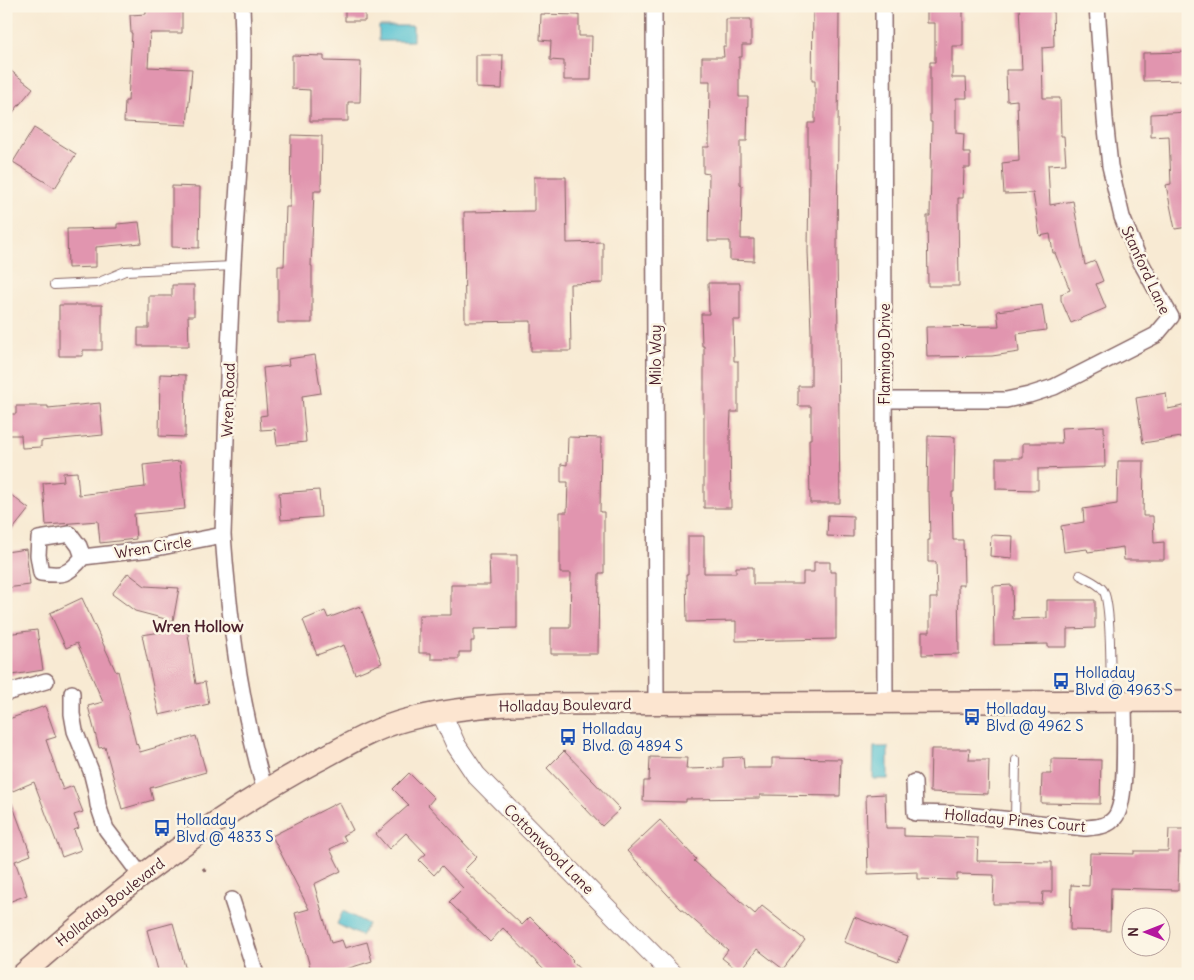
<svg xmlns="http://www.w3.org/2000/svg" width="1194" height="980" font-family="Delius,sans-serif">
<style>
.water{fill:#57c2d2;stroke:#50707e}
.building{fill:#e195af}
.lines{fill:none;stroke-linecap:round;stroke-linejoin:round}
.service-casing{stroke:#876666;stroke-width:10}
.minor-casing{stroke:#876666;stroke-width:18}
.tertiary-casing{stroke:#876666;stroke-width:21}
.secondary-casing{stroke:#876666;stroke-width:24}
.path{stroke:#876666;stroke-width:3;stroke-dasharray:4 4;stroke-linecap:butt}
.service{stroke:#fff;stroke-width:8}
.minor{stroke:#fff;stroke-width:15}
.tertiary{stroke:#fff;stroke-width:19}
.secondary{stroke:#fce5d0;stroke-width:21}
.labels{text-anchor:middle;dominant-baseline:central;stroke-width:5;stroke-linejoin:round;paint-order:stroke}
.street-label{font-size:15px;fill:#4a1f2b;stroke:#fcf5e5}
.transit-label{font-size:15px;fill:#164399;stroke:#fcf5e5;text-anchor:start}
.neighbourhood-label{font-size:16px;font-weight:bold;fill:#4a1f2b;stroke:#fcf5e5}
</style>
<rect width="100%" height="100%" fill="#fcf5e5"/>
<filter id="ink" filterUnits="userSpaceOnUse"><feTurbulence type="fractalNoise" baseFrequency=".02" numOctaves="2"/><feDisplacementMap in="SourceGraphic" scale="10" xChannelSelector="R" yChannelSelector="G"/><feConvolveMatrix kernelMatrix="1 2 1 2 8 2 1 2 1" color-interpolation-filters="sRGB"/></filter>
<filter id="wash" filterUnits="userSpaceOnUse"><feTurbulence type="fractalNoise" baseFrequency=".0096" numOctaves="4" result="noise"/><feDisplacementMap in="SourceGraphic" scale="20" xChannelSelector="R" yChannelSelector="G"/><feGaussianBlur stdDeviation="1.12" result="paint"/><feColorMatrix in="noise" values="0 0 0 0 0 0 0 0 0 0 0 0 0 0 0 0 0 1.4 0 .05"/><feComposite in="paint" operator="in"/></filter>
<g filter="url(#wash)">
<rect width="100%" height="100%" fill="#f8ead3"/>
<!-- water -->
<path class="water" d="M379,26H413V41H379Z
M874,747H888V779H873Z
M343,911L368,924L361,936L337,924Z"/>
<g id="blocks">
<!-- building -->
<path class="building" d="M146,6H182V33H150L148,67L192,69L187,125L124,122L125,101H128L132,33H131L130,15L146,14Z
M345,6H365V21H345Z
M927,6H963V46H952V78H966L967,98H956V133L964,134L963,153H970V168H964L963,198H958L959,286H928L927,216H930L932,122H930V62H935V23H927Z
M1019,6H1053L1054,47L1042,48L1043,98H1060L1061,136H1064L1066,164L1048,165L1050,205L1073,201L1085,265L1095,261L1103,281L1096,284L1106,308L1071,323L1061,300V294L1070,290L1055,253H1053L1050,234L1040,236L1033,193L1004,194L1002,163L1019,161L1017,100L1007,101L1006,70H1022Z
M813,11H839L837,251L840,503H810L809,439H811V406H798V386H811V332L808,251L809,168H808V123H815V81H812Z
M541,14L579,15V36H592L591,80H564V61L550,60L551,41L540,40Z
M726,19H751V45H742V57H739V97H748L747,141H740V184L742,185L741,239H754V261L730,260V241H708L709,174L703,173V147H709L710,81H702V57H724L723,46H726Z
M1188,52V80L1143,81V53Z
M292,55L324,56V61L361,62L360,102H348V121H310V90L292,89Z
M476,55H503L502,89L476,88Z
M6,67L33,88L6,121Z
M1188,112V227L1175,229L1166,185L1171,184L1169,136L1151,137V114Z
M34,128L76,154L55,188L13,162Z
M291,135L322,136L321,191H314L311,266H312V323H278V266H284L286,207H290Z
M534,177H566L567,243L603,242V283L570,284L571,351H531V321L465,322L464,212L534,211Z
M172,186L200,187L199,248L172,247Z
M139,222L142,243L96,247V267L68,268L67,229L117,228V224Z
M708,283H740V320H733L734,361H738V412H731L730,433L731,508H704V346H702L701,314H709Z
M172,285H194V316H188L189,346H138V328H149V296H172Z
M59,305H102V350H83V356H59Z
M1042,305L1046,330L1017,334L1019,352L992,356L927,357L926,327L999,326L997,311Z
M315,355L321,393L302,396L306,442L277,445L275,429L261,430L260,416L267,415L263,368L289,365L288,359Z
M160,374L186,375L185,437L159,436Z
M1166,393L1168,409L1188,405V436L1143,443L1136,398Z
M100,403L103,435L41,441V447L22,448L21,435H6V414H16V406H48V408Z
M1104,426L1105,467L1038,469V490L996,489V458H1023V443H1062L1061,428Z
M928,436L955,437L954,492H952L953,540H963L964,585H958L959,654L922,655V632H930V598H937L936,562H928V540H930L929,492H927Z
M568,437L601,438L600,512H604V573H599L598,654H551V628H570L571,573H560V512H567L568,482H561V464L567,465Z
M180,461L185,509L134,514L136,539L100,543L98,521L46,525L43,483L64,481L63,473L77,472L79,495L145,487L143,465Z
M1118,461H1144L1143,516H1153L1154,543L1164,542V560H1124L1123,547L1088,552L1087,549L1064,552L1061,526L1084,522L1083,509L1117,504Z
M319,490L321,517L281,520L279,493Z
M6,491L29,509L6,538Z
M828,515L853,516V537L827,536Z
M991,535L1013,536L1012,558L990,556Z
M688,536H704V573H736V567H753V584H803V572H814V562H830V572H836V639L736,641V621L687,622L686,574H688Z
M26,549L30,585L6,588V552Z
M489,555H517V628L474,629V641H471V652H459V659H431V653H419V615H451V585H490Z
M128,573L145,586L179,588L173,621L135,611L112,594Z
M1012,585L1013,619L1047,618V600H1095V628L1067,629V647H1048V644L994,645L993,586Z
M82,598L116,672L118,671L136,744L137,743L140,752L196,736L206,772L150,788L153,800L122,809L105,747L99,748L88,706L103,702L77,643L66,648L50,613Z
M360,606L382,663L355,674L344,645L317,655L303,620L325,611L328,618Z
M187,628L196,684L205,682L209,704L159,715L142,635Z
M37,630L43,670L6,676V634Z
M45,706L56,737L46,740L63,790L73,786L83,812L74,815L79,828L74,830L81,850L62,857L34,782L8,793L31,855L15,861L27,895L6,903V720Z
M931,749H970L969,760H989L988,794L930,792Z
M564,751L620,809L602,826L547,768Z
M650,757L687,758L686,769L723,768V758L743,757L744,768H772V758L841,759L840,796L760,795V798L686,799V802L643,801L644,781H649Z
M1051,759L1101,760L1100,804L1041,803L1042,774H1051Z
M409,773L434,798L428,805L477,857L464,870L522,925L530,917L573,960L572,961L584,974H548L503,928L490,942L449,902L463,888L442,866L434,875L419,860L426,854L406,833L389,849L376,834L409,805L393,789Z
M885,794L886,828H904V836L978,838L977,861L1052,862V892H1043L1042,904H993L994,875L957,874V880L918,879V872L868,874L866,795Z
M339,802L353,830L343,835L346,841L330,849L341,871L314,884L331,943L342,940L345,948L367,942L372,961L330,974H312L295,913L309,909L272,836Z
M660,820L696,859L694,861L755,914L762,906L805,940L783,969L757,949L740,972L722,958L728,950L680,908L627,851Z
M1169,829H1188V852H1179L1178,890L1111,888L1110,931L1070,930L1071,885L1089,886L1090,853L1134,854V851H1168Z
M854,917L908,937L898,962L844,942Z
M173,923L187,974H159L147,930Z"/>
</g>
</g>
<g filter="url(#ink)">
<use href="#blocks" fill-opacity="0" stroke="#876666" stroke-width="1"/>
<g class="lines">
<!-- service casing -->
<g class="service-casing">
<path id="service" d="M54,285L97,283L125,271L233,266
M1080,575C1087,579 1098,583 1103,590C1112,603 1110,679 1111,699
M1015,819L1016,760"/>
</g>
<!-- minor casing -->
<g class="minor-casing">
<path id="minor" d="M242,6C246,92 238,177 233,263C228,354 226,445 223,535C229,621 241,708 265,791
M654,6L656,704
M883,6L885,702
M884,400H1006L1029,395L1054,387L1156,335L1171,317L1139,259L1122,217L1110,166L1105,119L1097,6
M83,557L79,546L70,534L39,539L38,555L41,573C63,576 68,575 83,557L151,549L223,535
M6,693L46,681
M72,693V714L75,731L91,771L96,791L98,805L106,829L142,877
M914,782L915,813L956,814L1085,828C1096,827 1109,827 1116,816C1128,798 1124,726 1124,701
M232,900L256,974"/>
</g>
<!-- tertiary casing -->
<g class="tertiary-casing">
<path id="tertiary" d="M441,712L456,745L476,775L672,974"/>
</g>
<!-- secondary casing -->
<g class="secondary-casing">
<path id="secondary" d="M23,974C114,894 210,818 317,761C345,746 375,728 406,720C451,708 496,705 542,704L1188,701"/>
</g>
<!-- path -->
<path class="path" d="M203,868L206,872"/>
<!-- service -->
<use href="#service" class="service"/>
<!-- minor -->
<use href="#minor" class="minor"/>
<!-- tertiary -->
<use href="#tertiary" class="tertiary"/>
<!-- secondary -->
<use href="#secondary" class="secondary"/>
</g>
</g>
<!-- icons -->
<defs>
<g id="bus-bare" transform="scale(1.35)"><path d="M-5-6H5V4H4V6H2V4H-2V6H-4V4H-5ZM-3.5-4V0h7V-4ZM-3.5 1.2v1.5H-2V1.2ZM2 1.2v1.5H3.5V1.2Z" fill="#1a4fb4" stroke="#fcf5e5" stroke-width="2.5" paint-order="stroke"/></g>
</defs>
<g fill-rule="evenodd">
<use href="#bus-bare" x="1061" y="681"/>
<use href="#bus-bare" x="972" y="717"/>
<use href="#bus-bare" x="568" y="737"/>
<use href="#bus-bare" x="162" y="828"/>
</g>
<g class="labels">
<!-- street labels -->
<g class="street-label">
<text transform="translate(1146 270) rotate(65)">Stanford Lane</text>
<text transform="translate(884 354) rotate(-90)">Flamingo Drive</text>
<text transform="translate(655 355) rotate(-90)">Milo Way</text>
<text transform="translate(228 400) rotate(-88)">Wren Road</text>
<text transform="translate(153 547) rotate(-9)">Wren Circle</text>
<text transform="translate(565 705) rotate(-1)">Holladay Boulevard</text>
<text transform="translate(1015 820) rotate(5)">Holladay Pines Court</text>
<text transform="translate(549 849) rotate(45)">Cottonwood Lane</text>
<text transform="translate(110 902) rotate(-38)">Holladay Boulevard</text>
</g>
<!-- transit labels -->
<g class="transit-label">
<text x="1075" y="672">Holladay<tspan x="1075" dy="17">Blvd @ 4963 S</tspan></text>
<text x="986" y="708">Holladay<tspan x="986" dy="17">Blvd @ 4962 S</tspan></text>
<text x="582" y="728">Holladay<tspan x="582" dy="17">Blvd. @ 4894 S</tspan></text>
<text x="176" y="819">Holladay<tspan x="176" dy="17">Blvd @ 4833 S</tspan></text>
</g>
<!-- neighbourhood labels -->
<g class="neighbourhood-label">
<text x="198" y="626">Wren Hollow</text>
</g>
</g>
<!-- margin -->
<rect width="1194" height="980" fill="none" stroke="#fcf5e5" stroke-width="25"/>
<!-- north arrow -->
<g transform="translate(1146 932) rotate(270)"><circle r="24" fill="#fcf5e5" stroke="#b59f9b"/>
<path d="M0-4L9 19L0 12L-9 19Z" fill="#b5179e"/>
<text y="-8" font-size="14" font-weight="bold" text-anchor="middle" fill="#4a1f2b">N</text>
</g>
</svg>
